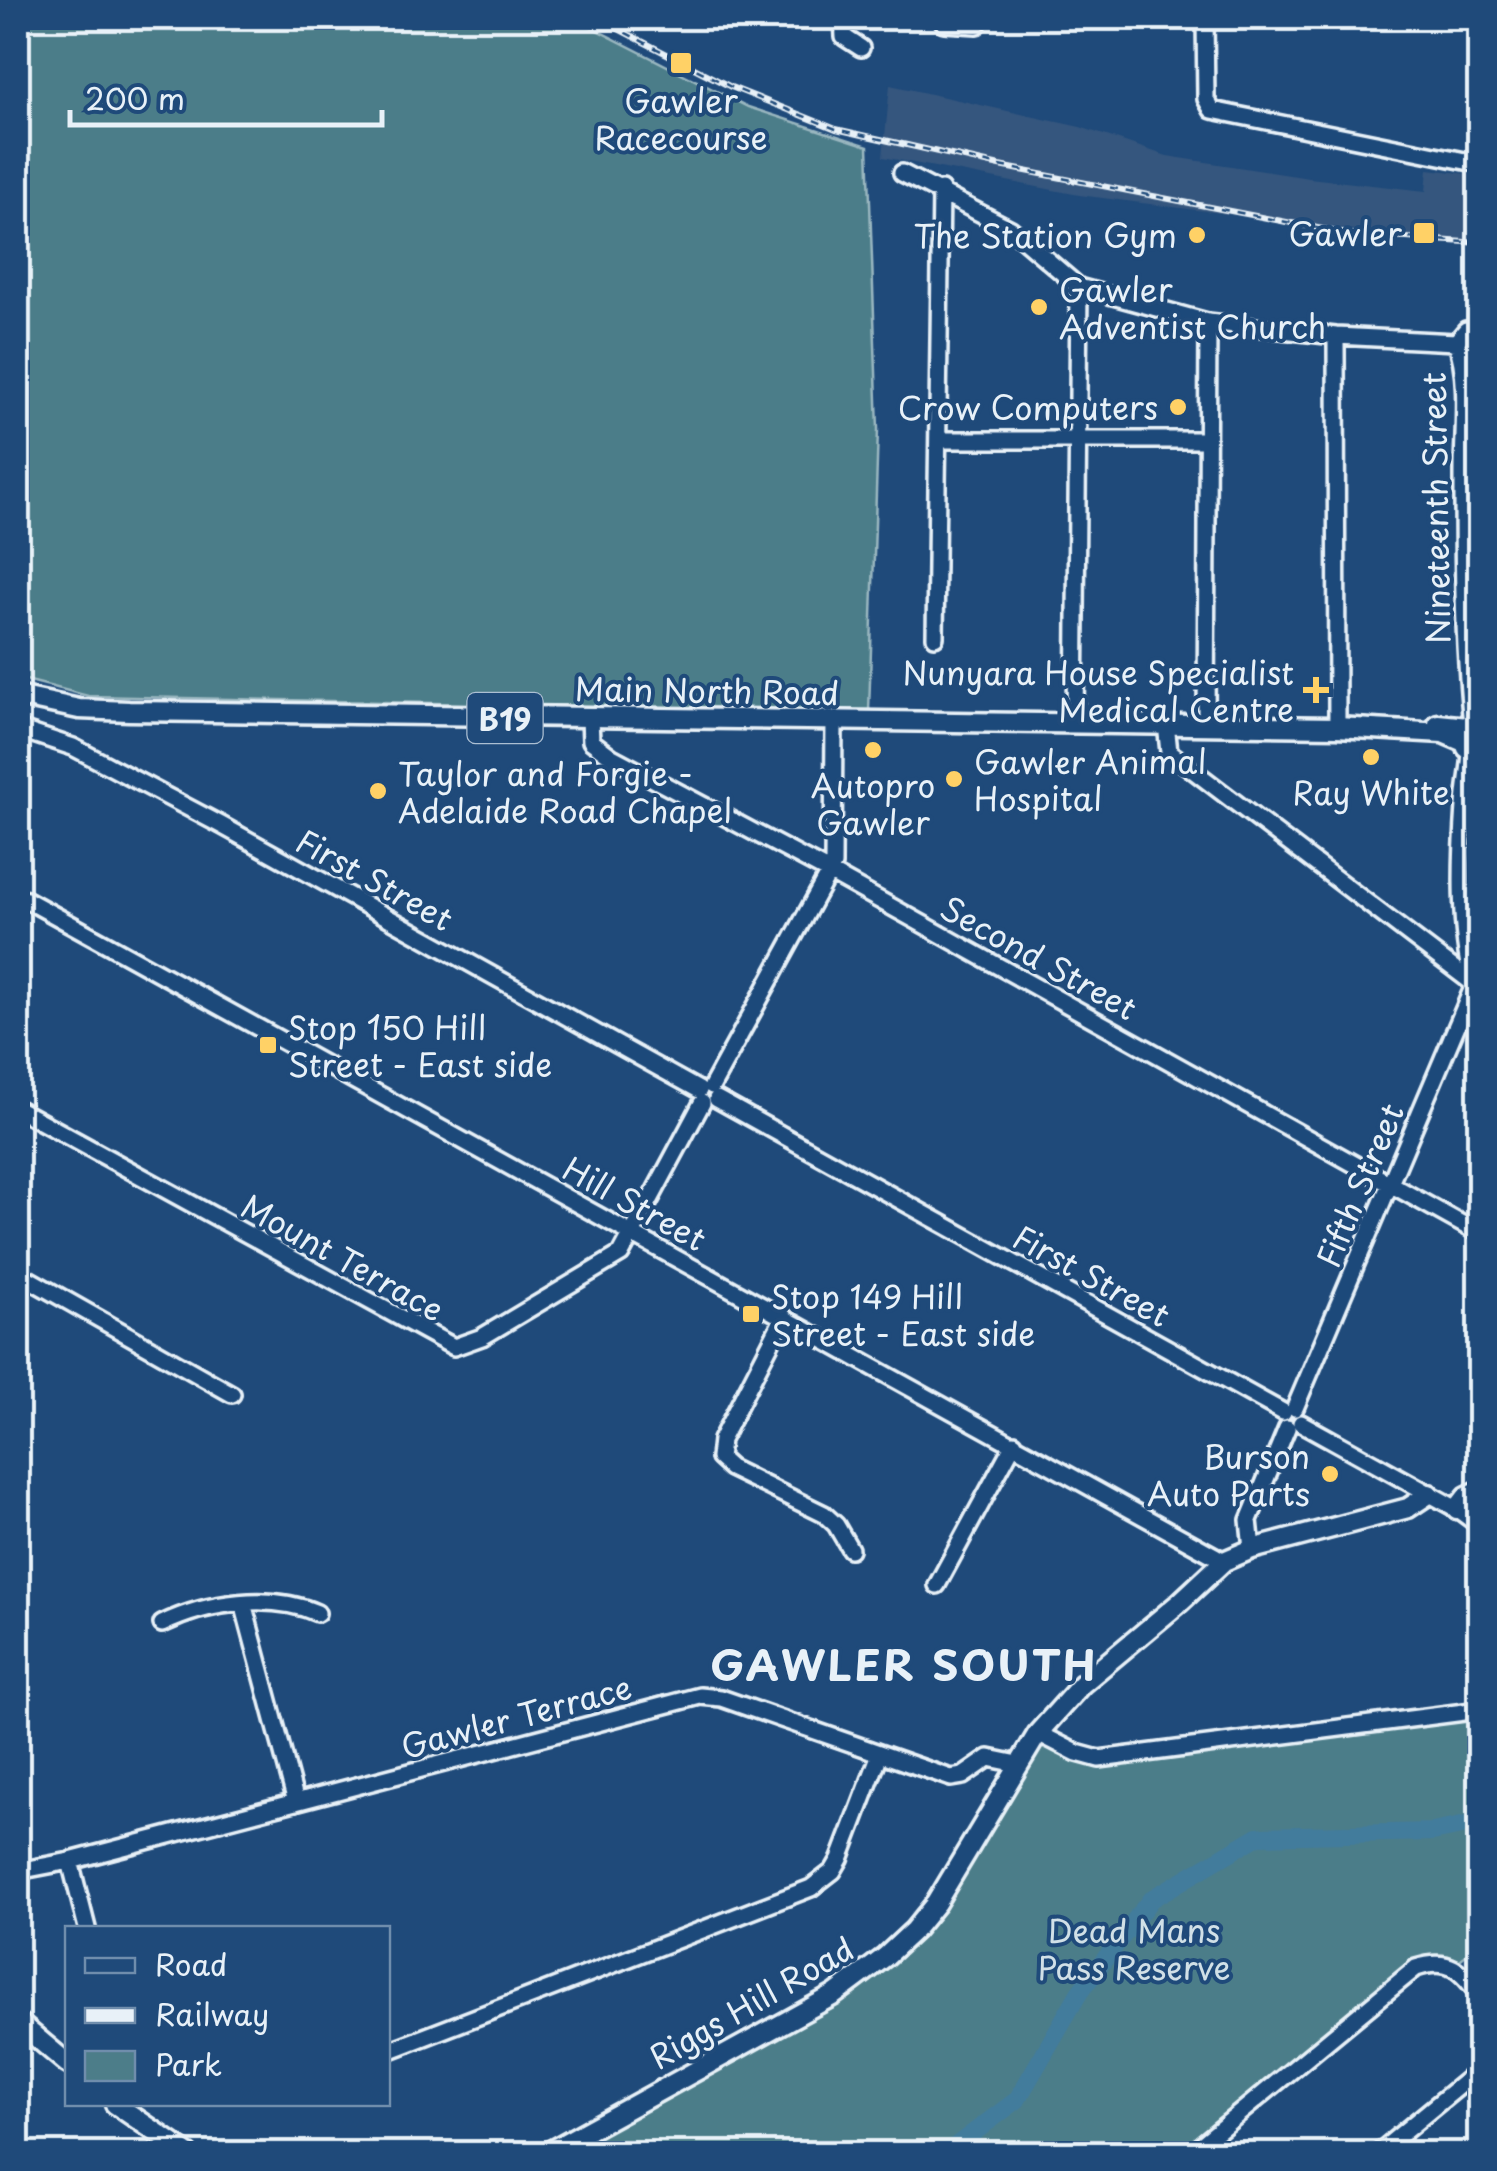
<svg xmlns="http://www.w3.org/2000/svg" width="1497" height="2171" font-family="'Playpen Sans',sans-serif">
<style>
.built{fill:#35567e}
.green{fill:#4c7d89;stroke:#9ab7c0;stroke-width:2.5}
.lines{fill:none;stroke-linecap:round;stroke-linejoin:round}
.river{stroke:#427b9c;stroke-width:18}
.minor-casing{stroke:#e8f1f8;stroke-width:22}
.major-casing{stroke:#e8f1f8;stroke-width:25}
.minor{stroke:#1f4a7a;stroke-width:15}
.major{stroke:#1f4a7a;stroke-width:18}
.rail-casing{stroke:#e8f1f8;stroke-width:6}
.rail{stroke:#1f4a7a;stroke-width:2.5;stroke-dasharray:8;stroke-linecap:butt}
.poi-dot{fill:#ffd166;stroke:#1f4a7a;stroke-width:4}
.labels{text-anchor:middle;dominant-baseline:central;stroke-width:8;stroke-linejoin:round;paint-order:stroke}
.shield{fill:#1f4a7a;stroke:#acbfd2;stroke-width:2.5}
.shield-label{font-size:30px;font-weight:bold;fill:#e8f1f8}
.poi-label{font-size:32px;fill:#e8f1f8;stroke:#1f4a7a;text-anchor:end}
.street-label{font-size:32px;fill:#e8f1f8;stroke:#1f4a7a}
.park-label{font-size:32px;fill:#d1e0e7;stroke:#1f4a7a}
.district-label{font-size:42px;font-weight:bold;letter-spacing:2.5px;fill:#e8f1f8;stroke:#1f4a7a}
</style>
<rect width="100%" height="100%" fill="#1f4a7a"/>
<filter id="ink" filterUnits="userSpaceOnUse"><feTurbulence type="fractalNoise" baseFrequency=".01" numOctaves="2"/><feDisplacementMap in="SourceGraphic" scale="20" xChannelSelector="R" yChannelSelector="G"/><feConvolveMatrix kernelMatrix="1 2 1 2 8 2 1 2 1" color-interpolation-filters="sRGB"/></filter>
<g filter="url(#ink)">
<!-- built -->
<path class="built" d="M890,85L1080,127L1167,156L1309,178L1426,191L1428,169L1469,174L1468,198L1479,199V246L1079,195L883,157Z"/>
<!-- green -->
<path class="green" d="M18,18H573L748,107L868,146L878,429L869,712L88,696L18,678Z
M1479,1710V1945L1452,1966L1434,1962L1190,2153L545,2154L834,1995L914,1930L1038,1733L1089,1758Z"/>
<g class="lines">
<!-- river -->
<path class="river" d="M945,2154L1017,2100L1079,1993L1151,1899L1258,1836L1433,1832L1480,1822"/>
<!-- minor casing -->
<g class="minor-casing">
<path id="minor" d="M843,18L844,37L861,48
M1205,18L1206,99L1212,110L1480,164
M944,23L977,25
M902,173L1011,229L1079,287L1208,322L1336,336L1456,342
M1336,336L1337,727
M1456,342C1470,375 1463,433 1463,471C1463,556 1463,640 1472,724
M1456,342L1466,330L1480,332
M1460,351L1471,355L1480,352
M938,440H1207
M935,637L941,190
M590,719L591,741L612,757L829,872L1480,1234
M1075,724L1079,287
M1166,724L1169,752L1478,987
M1206,725L1208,322
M18,729L73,747L221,825L699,1090
M1471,752C1470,770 1466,787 1465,806C1461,863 1459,928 1473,983
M18,898L27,900L1224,1561
M712,1086L833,865L834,722
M717,1099L1283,1412
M18,1109L454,1347L482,1337L621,1254L702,1103
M18,1273L232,1394
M784,1317L721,1440L719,1458L730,1468L824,1514L836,1525L850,1549
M1295,1408L1480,971
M1301,1423L1457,1509L1480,1526
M1252,1549L1249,1520L1287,1428
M937,1585L1014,1443
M243,1603L296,1802
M162,1624C207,1602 271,1593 317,1613
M1038,1733L1077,1753L1099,1759L1480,1710
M70,1861L87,1928
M18,1871L70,1861L700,1696L721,1698L951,1778L963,1776L989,1758L1018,1764
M388,2051L811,1888L833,1871L840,1859L880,1754
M1190,2154L1416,1968C1450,1957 1460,1970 1480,1996
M1377,2154L1480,2069"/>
</g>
<!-- major casing -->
<g class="major-casing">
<path id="major" d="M18,696L79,709L129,711L1337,727L1443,733L1464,742
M1480,722C1466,725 1461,735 1467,748L1480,754
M1438,724L1468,727
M1457,1509L1467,1496L1480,1490
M18,2022L68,2064
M115,2104L188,2154
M545,2154L834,1995L885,1957L914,1930L936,1903L1038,1733L1082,1684L1178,1604L1224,1561L1252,1549L1408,1508L1429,1494"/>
</g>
<!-- minor -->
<use href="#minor" class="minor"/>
<!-- major -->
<use href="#major" class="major"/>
<!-- rail casing -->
<g class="rail-casing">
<path id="rail" d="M597,18L731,87L836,129L1000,166L1348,234L1480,243"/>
</g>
<!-- rail -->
<use href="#rail" class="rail"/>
</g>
</g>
<!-- markers -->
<g class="poi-dot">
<rect x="669" y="51" width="24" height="24" rx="5"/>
<rect x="1412" y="221" width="24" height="24" rx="5"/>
<circle cx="1197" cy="235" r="10"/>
<circle cx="1039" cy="307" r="10"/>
<circle cx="1178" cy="407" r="10"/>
<path d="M1311 675h10v10h10v10h-10v10h-10v-10h-10v-10h10z"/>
<circle cx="873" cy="750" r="10"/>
<circle cx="1371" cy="757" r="10"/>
<circle cx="954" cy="779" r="10"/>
<circle cx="378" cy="791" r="10"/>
<rect x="258" y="1035" width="20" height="20" rx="5"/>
<rect x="741" y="1304" width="20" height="20" rx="5"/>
<circle cx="1330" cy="1474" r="10"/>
</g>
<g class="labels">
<!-- shield labels -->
<rect class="shield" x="467.5" y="693" width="75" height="50" rx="8"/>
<g class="shield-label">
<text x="505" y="718">B19</text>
</g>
<!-- poi labels -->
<g class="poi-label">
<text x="681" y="100" text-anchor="middle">Gawler<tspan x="681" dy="37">Racecourse</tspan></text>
<text x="1402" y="233">Gawler</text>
<text x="1177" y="235">The Station Gym</text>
<text x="1059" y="289" text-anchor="start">Gawler<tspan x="1059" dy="37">Adventist Church</tspan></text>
<text x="1158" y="407">Crow Computers</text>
<text x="1294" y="672">Nunyara House Specialist<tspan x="1294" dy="37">Medical Centre</tspan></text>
<text x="974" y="761" text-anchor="start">Gawler Animal<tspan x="974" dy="37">Hospital</tspan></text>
<text x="398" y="773" text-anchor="start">Taylor and Forgie -<tspan x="398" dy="37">Adelaide Road Chapel</tspan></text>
<text x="873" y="785" text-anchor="middle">Autopro<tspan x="873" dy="37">Gawler</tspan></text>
<text x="1371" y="792" text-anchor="middle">Ray White</text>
<text x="288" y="1027" text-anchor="start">Stop 150 Hill<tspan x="288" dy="37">Street - East side</tspan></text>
<text x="771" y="1296" text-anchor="start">Stop 149 Hill<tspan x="771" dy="37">Street - East side</tspan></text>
<text x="1310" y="1456">Burson<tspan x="1310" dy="37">Auto Parts</tspan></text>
</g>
<!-- street labels -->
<g class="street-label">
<text transform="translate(1435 508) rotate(-91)">Nineteenth Street</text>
<text transform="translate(707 690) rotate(1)">Main North Road</text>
<text transform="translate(375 879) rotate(29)">First Street</text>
<text transform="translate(1039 957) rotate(29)">Second Street</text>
<text transform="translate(1359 1185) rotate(-67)">Fifth Street</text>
<text transform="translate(635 1203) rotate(29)">Hill Street</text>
<text transform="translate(343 1257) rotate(29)">Mount Terrace</text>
<text transform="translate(1092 1275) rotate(29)">First Street</text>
<text transform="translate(516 1716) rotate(-15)">Gawler Terrace</text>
<text transform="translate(751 2002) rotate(-30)">Riggs Hill Road</text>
</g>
<!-- park labels -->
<g class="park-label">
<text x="1134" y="1930">Dead Mans<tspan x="1134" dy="37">Pass Reserve</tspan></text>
</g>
<!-- district labels -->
<g class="district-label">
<text x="904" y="1663">GAWLER SOUTH</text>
</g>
</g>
<!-- margin -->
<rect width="1497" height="2171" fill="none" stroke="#1f4a7a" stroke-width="60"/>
<rect x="30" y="30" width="1437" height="2111" fill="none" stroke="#e8f1f8" stroke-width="4" filter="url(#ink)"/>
<!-- legend -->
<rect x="65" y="1926" width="325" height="180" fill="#1f4a7a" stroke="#6f8dac" stroke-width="2.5"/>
<rect x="85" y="1958" width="50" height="15" fill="#1f4a7a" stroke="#6f8dac" stroke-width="2.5"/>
<text x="155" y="1976" font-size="30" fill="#e8f1f8">Road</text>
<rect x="85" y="2008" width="50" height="15" fill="#e8f1f8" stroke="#6f8dac" stroke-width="2.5"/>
<text x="155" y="2026" font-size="30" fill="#e8f1f8">Railway</text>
<rect x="85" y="2051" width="50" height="30" fill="#4c7d89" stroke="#6f8dac" stroke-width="2.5"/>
<text x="155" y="2076" font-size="30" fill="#e8f1f8">Park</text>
<!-- scale -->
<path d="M70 110v15h312v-15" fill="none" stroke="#e8f1f8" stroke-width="5"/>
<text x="85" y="110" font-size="30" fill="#e8f1f8" stroke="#1f4a7a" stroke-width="8" paint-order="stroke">200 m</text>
</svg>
